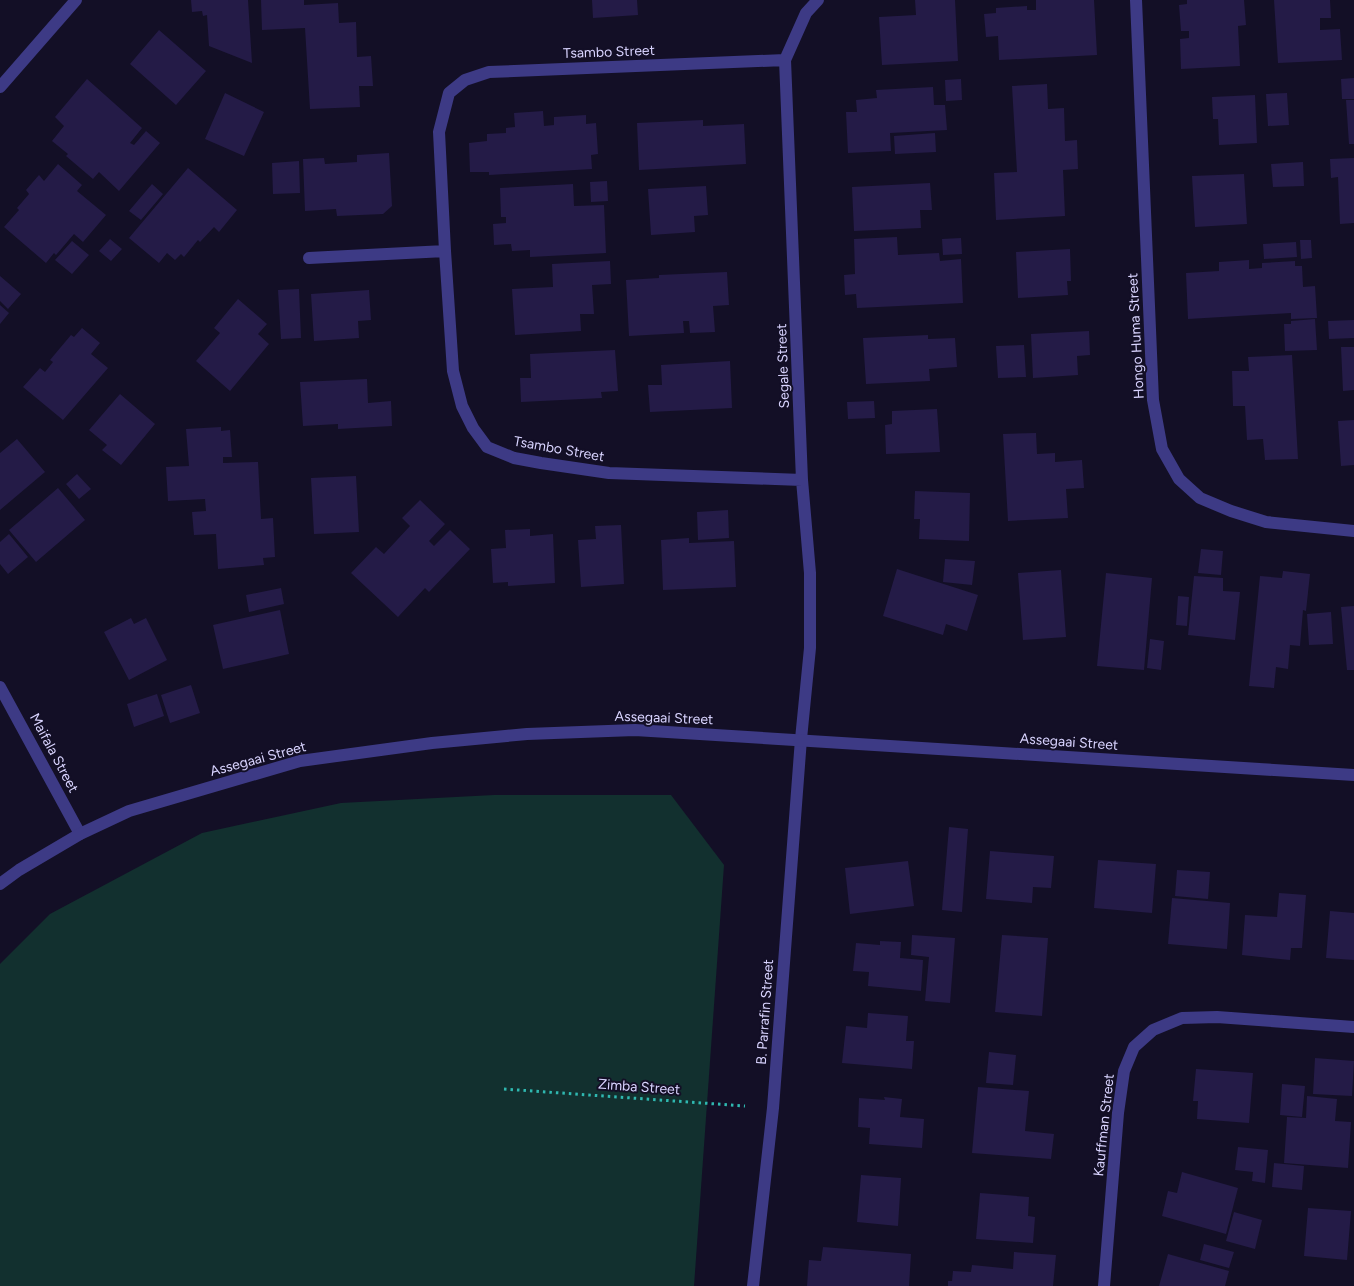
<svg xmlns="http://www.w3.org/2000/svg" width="1354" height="1286" font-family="Figtree,sans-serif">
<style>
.green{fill:#12302f}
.building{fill:#241b47}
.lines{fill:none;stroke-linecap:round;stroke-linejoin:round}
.path{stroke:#2fb8b0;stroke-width:3;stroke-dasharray:2.5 4;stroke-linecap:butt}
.minor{stroke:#3d3a85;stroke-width:12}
.tertiary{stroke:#3d3a85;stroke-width:12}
.labels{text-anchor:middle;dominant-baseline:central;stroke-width:4;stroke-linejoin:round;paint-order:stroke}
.street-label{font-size:14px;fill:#d9d4ff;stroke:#130f26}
</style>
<rect width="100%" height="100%" fill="#130f26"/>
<!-- green -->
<path class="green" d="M494,795H671L724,865L694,1286H0V964L50,914L202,833L341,803Z"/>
<!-- building -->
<path class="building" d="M191,0H248L252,63L209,46L207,15L203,16L202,11L192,12Z
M261,0H304V5L338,3L339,23L356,22L357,57L371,56L373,86H359L360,107L310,109L305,28L262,30Z
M592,0H637L638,15L593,18Z
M915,0H955L958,61L882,65L879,17L916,15Z
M1036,0H1094L1097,55L999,60L998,36L986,37L984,14L996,13V8L1027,6V10H1036Z
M1187,0H1244L1246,25L1238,26L1240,66L1181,69L1180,39L1189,38V31H1181L1179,5L1187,4Z
M1274,0H1330L1331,18H1320V30L1340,29L1342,60L1278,63Z
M159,30L206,71L176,105L130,64Z
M1354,78V99H1342L1341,79Z
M87,79L142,128L130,143L134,145L146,131L160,143L119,191L99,172L93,179L66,156L68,154L52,141L64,126L55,117Z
M961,79L962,100L946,101L945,80Z
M1047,84L1048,109L1064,108L1065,141L1077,140L1078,169L1063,170L1065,216L996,220L994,173L1017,172L1012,86Z
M933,87L934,105H945L947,130L890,133L891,151L848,153L846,112H857L856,100L877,98L876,90Z
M225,93L264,112L244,156L205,139Z
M1287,93L1289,125L1268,126L1266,94Z
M1255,95L1257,143L1219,145L1218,119H1213L1212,97Z
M1346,100H1354V144H1349Z
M543,111L544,126L554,125V117L586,115V124L596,123L598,154L591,155L592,169L489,175V172H470L469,143L487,141V134L506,133V128L515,127L514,113Z
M703,120V126L744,124L746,164L639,170L637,123Z
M935,133L936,152L895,154L894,136Z
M389,153L392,206L383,214L337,216L336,209L305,211L303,159L324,158L325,164L357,162V155Z
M1354,158V223L1340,224L1338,177L1331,178L1330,159Z
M299,161L300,193L273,194L272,163Z
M1303,162L1304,186L1273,187L1271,164Z
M58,164L82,185L77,191L106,215L83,242L74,234L56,255L54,253L46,263L4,227L19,210L17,208L29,194L26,190L39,175L44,181Z
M188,168L237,210L219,232L214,227L200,242L198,240L184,257L181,254L175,260L167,253L159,263L129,238Z
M1244,174L1247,224L1195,227L1192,176Z
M607,181L608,201L591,202L590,182Z
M930,183L932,210H920L921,228L854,231L852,187Z
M152,184L163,194L141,220L129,211Z
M573,184L574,206L604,205L606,253L530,257V250L512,251L511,244L494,245L493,224L506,223V217H501L500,188Z
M706,186L708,215L694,216L695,232L651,235L648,189Z
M897,237L898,255L939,253L940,261L961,259L963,303L857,308L856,294L845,295L844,275L855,274L854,239Z
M961,238L962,254L943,255L942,239Z
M110,239L122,249L111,261L99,251Z
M1300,240H1311L1312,258L1301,259Z
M72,241L89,255L72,274L55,260Z
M1296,242L1297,257L1264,259L1263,244Z
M1070,249L1071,281H1067L1068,295L1018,298L1016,252Z
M1249,260V269L1262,268V263L1295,261V266H1302L1303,287L1315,286L1317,318L1291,319V313L1188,319L1186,273L1219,271V262Z
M610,261L611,284L592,285L594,314H580L581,331L515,335L512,289L553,287L552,264Z
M727,272L729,305L713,306L715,332L690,333L689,321H683L684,333L629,336L626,280L659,278V275Z
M0,276L21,294L8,309L0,301Z
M299,289L301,338L281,339L278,290Z
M369,290L371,320L358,321L359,338L314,341L311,294Z
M238,299L267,324L258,334L269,344L230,391L196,361L220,333L214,328Z
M0,305L9,313L0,324Z
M1315,319L1317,350L1285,351L1284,324H1291V321Z
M1354,320V338L1329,339L1328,321Z
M82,328L100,343L91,354L108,368L63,420L23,387L40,368L45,372L53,362L50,360L71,335L74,337Z
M1089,331L1090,355L1077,356L1078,375L1033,378L1031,334Z
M928,335V339L955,338L957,367L929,369L930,381L866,384L863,338Z
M1024,345L1026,377L998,378L996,346Z
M1341,347H1354V390L1343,391Z
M615,350L618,391L601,392L602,398L521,402L520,378H531L530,354Z
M1292,355L1298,459L1265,460L1263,439L1247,440L1245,406H1233L1232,371H1249L1248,357Z
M730,361L732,408L650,412L648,385H662L661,365Z
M367,379L368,403L391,401L392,426L338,429V424L303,426L300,382Z
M120,394L155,424L121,465L102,450L107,445L89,430Z
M874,401L875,418L848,419L847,402Z
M937,409L940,452L886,454L885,425L892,424V411Z
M1354,420V465L1341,466L1338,421Z
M221,427V431L230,430L232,457H223V463L258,462L261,519L273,518L275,557L263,558L264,565L218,569L216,534L194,535L192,512L206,511L205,499L168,501L166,467L189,466L186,429Z
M1036,433L1037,454L1055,453V462L1082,460L1084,488L1066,489L1068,518L1008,521L1003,434Z
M17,439L45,472L0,510V453Z
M77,474L91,489L79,499L66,484Z
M356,476L359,532L314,534L311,478Z
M58,488L85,520L36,562L9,530Z
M915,491L970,493L969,541L919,539L920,519H914Z
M420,500L445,524L429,541L434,546L450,530L470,549L429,592L425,588L398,617L351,573L376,547L384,554L410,526L402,518Z
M728,510L729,538L698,540L697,512Z
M621,525L624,584L581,587L578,540L596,539L595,526Z
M530,529V536L553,534L555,583L508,586V582L493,583L491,549L506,548L505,530Z
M9,534L28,557L8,574L0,564V542Z
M689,538V543L734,541L736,587L663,590L661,540Z
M1201,549L1223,551L1221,575L1198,573Z
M945,559L975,561L972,585L943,582Z
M897,569L978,595L967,631L946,624L943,635L883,616Z
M1061,570L1066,637L1023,640L1018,573Z
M1283,571L1310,574L1306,611L1303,610L1300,646L1290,645L1288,669L1276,667L1274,688L1249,686L1260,576L1282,578Z
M1106,573L1152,578L1144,670L1097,666Z
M1194,576L1223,578V591L1240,592L1235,640L1188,635Z
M281,588L284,604L249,612L246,595Z
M1178,596L1189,597L1187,626L1176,625Z
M1354,606V670H1347L1341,607Z
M280,610L289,654L223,669L213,625Z
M1331,612L1333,644L1309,645L1307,614Z
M131,618L134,624L146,618L167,660L129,680L104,632Z
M1150,639L1164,641L1161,670L1147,668Z
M191,685L200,713L170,723L161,695Z
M157,694L164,716L134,727L127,704Z
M949,827L968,829L962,912L942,910Z
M990,851L1054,856L1051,888L1033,887L1032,903L986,899Z
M1098,860L1156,864L1152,913L1094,908Z
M908,861L914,906L850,914L845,868Z
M1177,870L1210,872L1208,899L1175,896Z
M1279,893L1306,895L1302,948H1291L1290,960L1242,955L1245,915L1277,917Z
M1172,898L1230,903L1227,949L1168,944Z
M1330,911L1354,913V960L1326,958Z
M912,935L955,938L950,1003L925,1001L929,957L911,955Z
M1002,935L1048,938L1042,1016L995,1012Z
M880,941L901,942L900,958L923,960L921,991L868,986L869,972L853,971L856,943L880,945Z
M868,1013L908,1016L906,1041H914L912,1069L842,1063L846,1026L867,1028Z
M989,1052L1016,1055L1013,1085L986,1083Z
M1315,1058L1354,1061L1352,1096L1313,1094Z
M1196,1069L1253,1073L1249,1123L1197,1119L1198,1101H1193Z
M1282,1084L1305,1086L1302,1117L1280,1115Z
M978,1087L1029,1091L1025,1131L1054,1134L1051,1159L972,1153Z
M1307,1096L1337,1099L1335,1121L1351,1122L1348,1168L1284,1163L1287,1117L1306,1118Z
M884,1097L902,1099L900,1117L924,1119L922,1148L869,1144L870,1128L858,1127L859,1098L885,1100Z
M1238,1147L1268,1150L1265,1183L1252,1181L1253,1172L1235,1170Z
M1274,1163L1304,1166L1302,1190L1272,1187Z
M1182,1172L1238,1188L1226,1234L1162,1216L1168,1191L1177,1193Z
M861,1175L901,1178L898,1226L857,1222Z
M980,1193L1029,1197L1028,1216L1035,1217L1033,1243L976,1239Z
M1308,1208L1351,1211L1347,1260L1304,1256Z
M1234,1212L1262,1220L1255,1249L1226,1241Z
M1204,1244L1234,1252L1229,1268L1200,1260Z
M823,1247L911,1254L909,1286H807L809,1260L821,1261Z
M1014,1252L1056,1255L1053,1286H948V1281H952L953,1271L971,1272L972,1265L1013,1269Z
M1168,1254L1229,1271L1225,1286H1159Z"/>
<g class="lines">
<!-- path -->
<path class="path" d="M504,1089L745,1106"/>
<!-- minor -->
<path class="minor" d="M1136,0L1153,400L1162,449L1179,479L1200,498L1231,511L1266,522L1354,531
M785,60L489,72L465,80L449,93L439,132L445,251L453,371L462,406L473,428L487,447L514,458L541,463L609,473L802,480
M0,87L76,0
M309,258L445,251
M0,687L80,834
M753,1286L773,1108L801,739L810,648V573L802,480L785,60L806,13L818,0
M1104,1286L1118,1113L1124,1071L1134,1047L1153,1030L1182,1018L1217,1017L1354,1027"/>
<!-- tertiary -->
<path class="tertiary" d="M0,884L19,870L80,834L129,811L300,761L432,743L527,734L635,730L1354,775"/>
</g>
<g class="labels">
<!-- street labels -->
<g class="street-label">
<text transform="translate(609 52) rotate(-2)">Tsambo Street</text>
<text transform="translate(1136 336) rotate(-93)">Hongo Huma Street</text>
<text transform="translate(783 366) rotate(-92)">Segale Street</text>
<text transform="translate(559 449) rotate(10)">Tsambo Street</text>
<text transform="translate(664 718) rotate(2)">Assegaai Street</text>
<text transform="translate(1069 742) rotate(4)">Assegaai Street</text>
<text transform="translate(54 753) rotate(62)">Maifala Street</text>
<text transform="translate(258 759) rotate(-15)">Assegaai Street</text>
<text transform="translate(765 1012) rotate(-86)">B. Parrafin Street</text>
<text transform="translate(639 1087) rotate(4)">Zimba Street</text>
<text transform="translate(1104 1125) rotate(-84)">Kauffman Street</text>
</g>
</g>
</svg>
